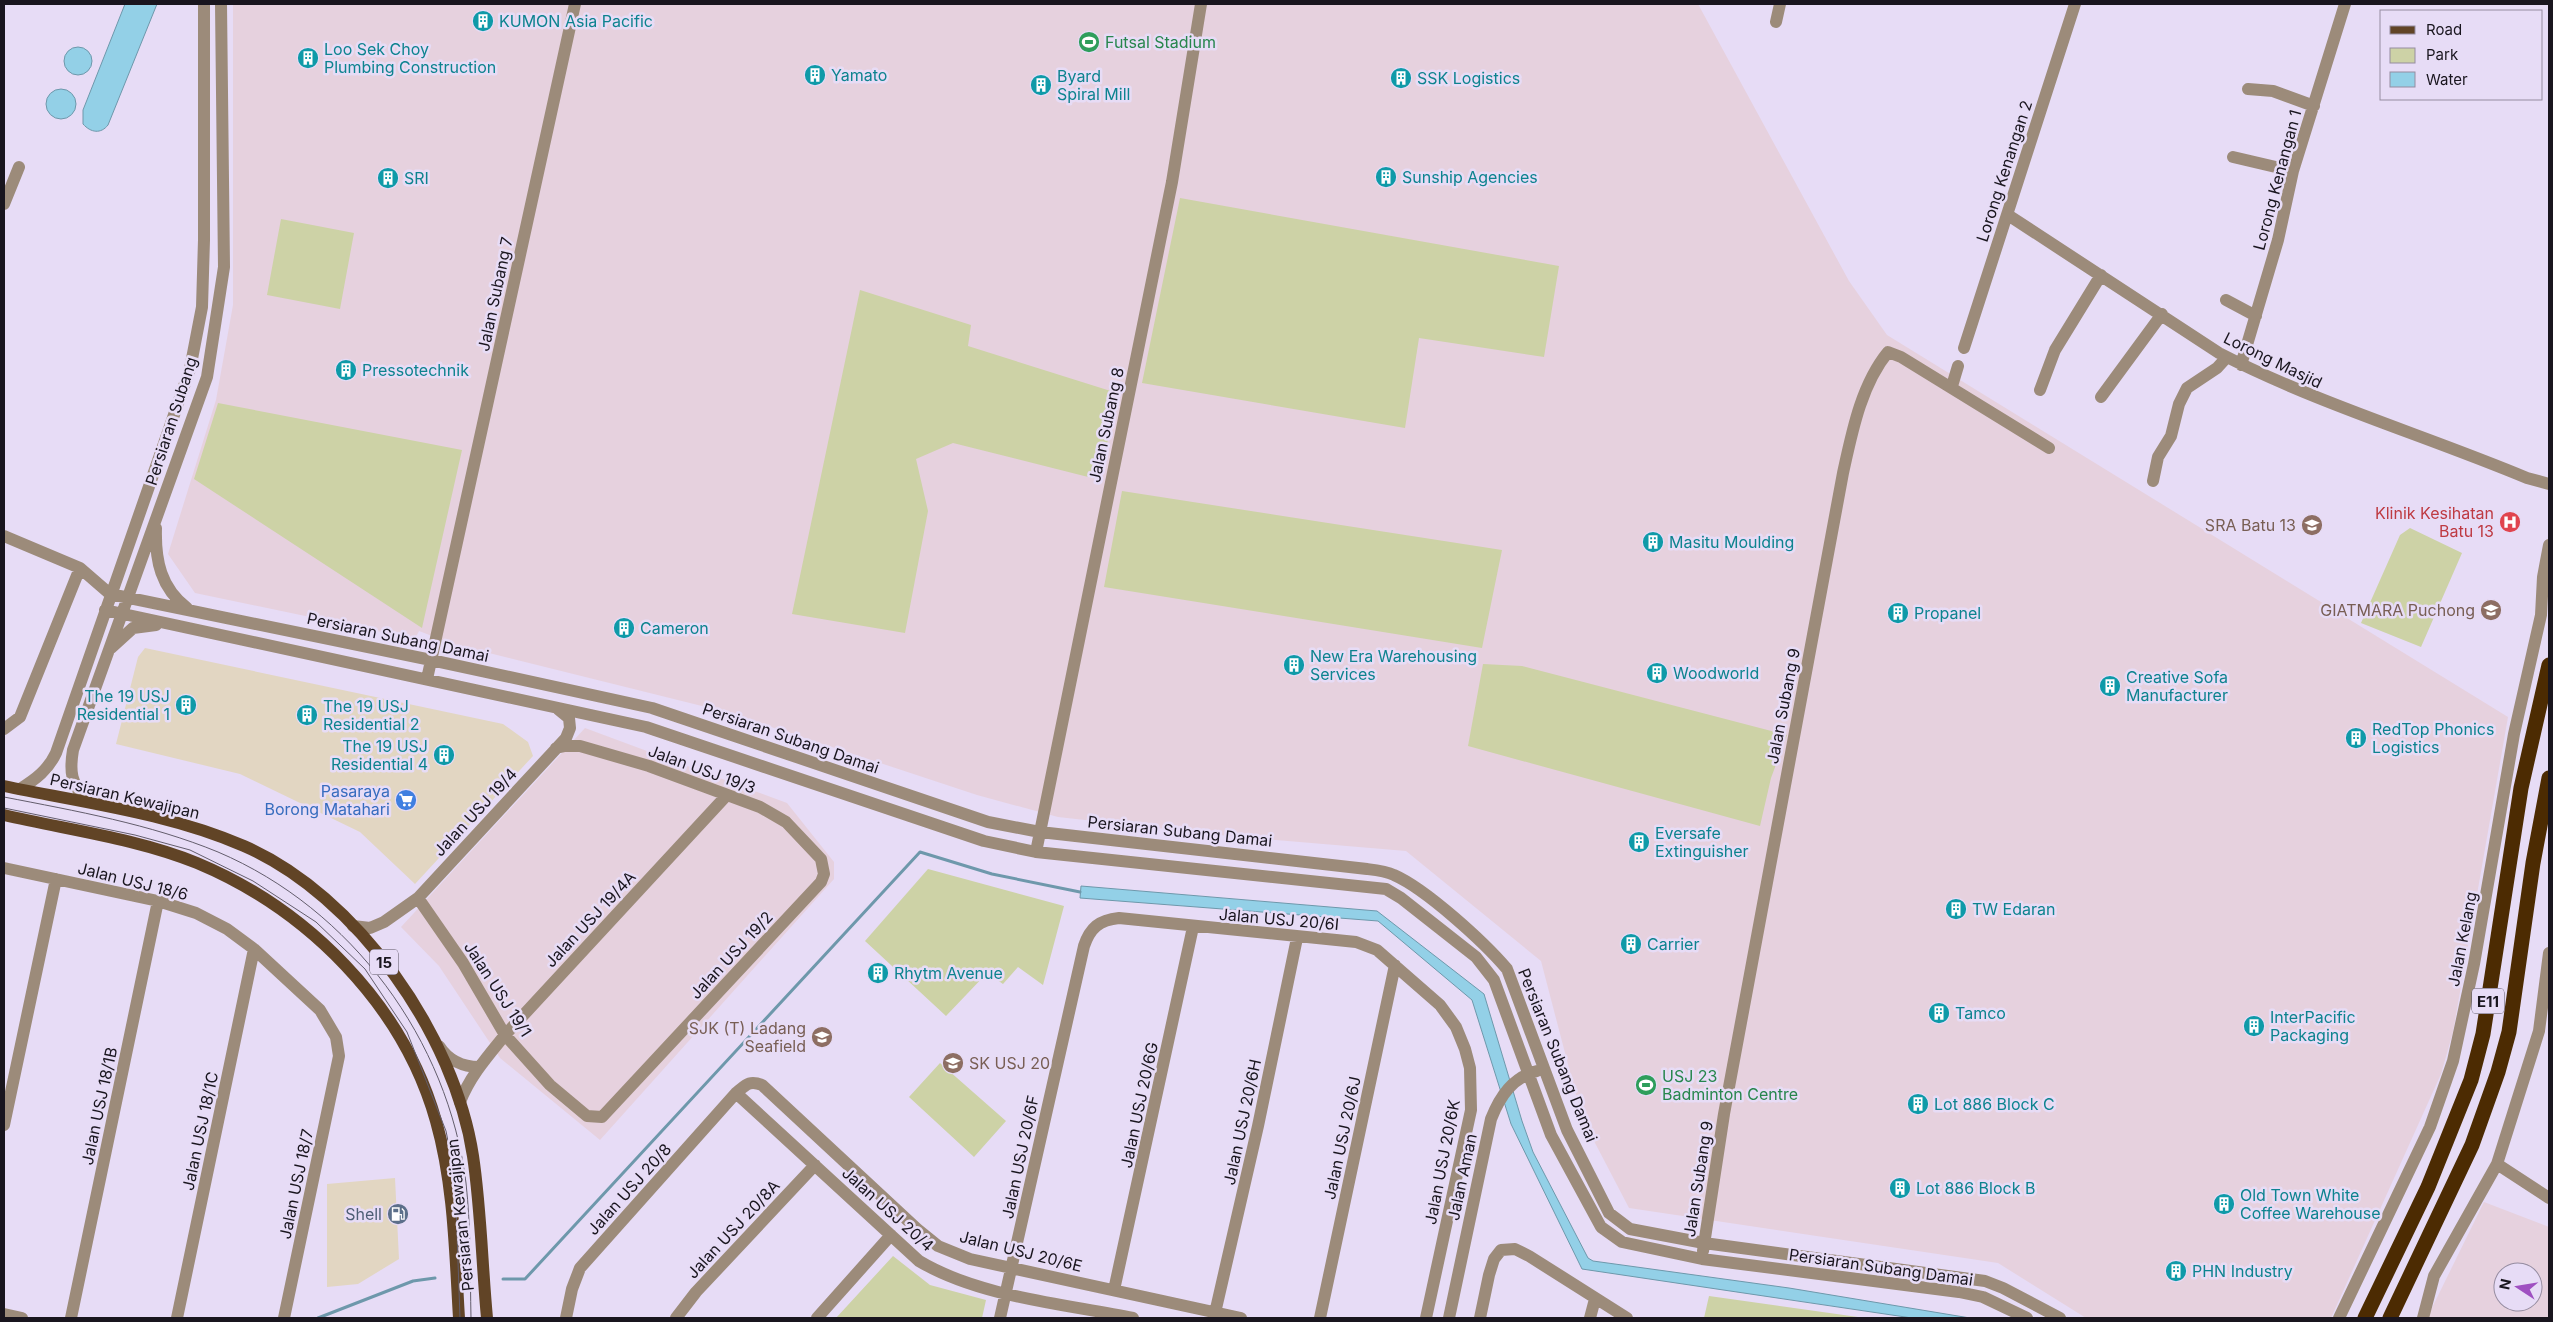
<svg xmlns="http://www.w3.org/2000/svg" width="2553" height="1322" font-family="Inter,sans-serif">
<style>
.commercial{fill:#e2d6c2}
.industrial{fill:#e6d1de;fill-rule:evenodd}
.green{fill:#cdd2a6}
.water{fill:#93d0e7;stroke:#6e98ab}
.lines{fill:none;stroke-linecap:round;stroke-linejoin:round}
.stream{stroke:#6e98ab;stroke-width:3}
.minor{stroke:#9c8b7a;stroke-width:12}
.major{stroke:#614426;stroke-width:12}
.highway{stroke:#4c2b02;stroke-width:15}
.tram{stroke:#635d6c;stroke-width:1}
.labels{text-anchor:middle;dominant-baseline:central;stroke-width:5;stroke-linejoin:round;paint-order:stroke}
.shield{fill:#e7dcf6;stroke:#57515f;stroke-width:1}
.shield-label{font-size:15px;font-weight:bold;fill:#19151e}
.culture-label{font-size:16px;fill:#0d838f;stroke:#e7dcf6;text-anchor:start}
.leisure-label{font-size:16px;fill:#27864d;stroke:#e7dcf6;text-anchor:start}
.street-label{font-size:16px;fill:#19151e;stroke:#e7dcf6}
.health-label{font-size:16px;fill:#be3a42;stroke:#e7dcf6;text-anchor:end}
.education-label{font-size:16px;fill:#785e54;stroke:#e7dcf6;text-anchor:end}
.shop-label{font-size:16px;fill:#366cbe;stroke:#e7dcf6;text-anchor:end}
.service-label{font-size:16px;fill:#4e5e75;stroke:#e7dcf6;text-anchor:end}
</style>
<rect width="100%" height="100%" fill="#e7dcf6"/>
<!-- commercial -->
<path class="commercial" d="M145,648L503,724L528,742L533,756L415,884L360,832L240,774L116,744L138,657Z
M395,1178L399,1259L358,1284L327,1287V1184Z"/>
<!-- industrial -->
<path class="industrial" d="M233,4H1698L1849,281L1887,335L2508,717L2453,1032L2441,1074L2331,1318H2086L1998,1263L1629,1208L1582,1118L1541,961L1406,851L1229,836L1058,817L977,795L726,712L453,644L419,631L415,639L195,593L168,554L216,400L233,305Z
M585,728L787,803L834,862V879L600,1140L500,1058L439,966L401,927Z
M2484,1202L2549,1227V1318H2427ZM2503,1272H2533V1302H2503Z"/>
<!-- green -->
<path class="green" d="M1180,198L1559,266L1544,357L1419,338L1405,428L1142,383Z
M281,219L354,233L340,309L267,295Z
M860,290L971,325L968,346L1117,393L1100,480L953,443L916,459L928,511L905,633L792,614Z
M218,403L462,450L422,628L194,479Z
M1122,491L1502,550L1482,648L1104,587Z
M2410,528L2462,553L2421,647L2361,623L2400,535Z
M1483,664L1522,666L1787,735L1771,778L1760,826L1468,746Z
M928,869L1064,906L1043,985L1018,967L1003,984L987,973L946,1016L865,941Z
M940,1063L1006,1121L974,1157L909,1097Z
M893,1256L930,1285L986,1300L982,1318H836Z
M1709,1296L1865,1318H1704Z"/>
<!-- water -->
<path class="water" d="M125,4H157L108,125C101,134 91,133 83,124V110Z
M64 61a14 14 0 1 1 28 0a14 14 0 1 1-28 0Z
M46 104a15 15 0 1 1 30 0a15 15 0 1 1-30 0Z
M1081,886L1377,911L1484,994L1522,1121L1533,1152L1588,1258L1593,1261L1789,1288L1970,1318H1912L1582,1269L1511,1124L1472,1000L1378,921L1080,898Z"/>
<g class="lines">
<!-- stream -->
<path class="stream" d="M503,1279H525L920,852L992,874L1080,892
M318,1318L413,1281L435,1278"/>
<!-- minor -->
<path class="minor" d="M1776,22L1780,4
M2248,89L2273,91L2314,106
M2233,157L2293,171
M4,204L19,167
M2008,215L2219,353C2318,404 2424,435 2527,478L2549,484
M2226,300L2256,316
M1964,348L2075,4
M2241,365L2278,240L2293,171L2345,4
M1952,386L1958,366
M2040,390L2055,350L2101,275
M2101,397L2162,314
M2153,481L2158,457L2171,436L2179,404L2187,388L2217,368L2227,357
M156,528C155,561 161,588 187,608
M4,536L80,568L110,594L431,660L652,708L988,822L1040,832L1367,869C1376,870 1386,871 1394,875C1426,889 1484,942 1507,969L1567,1130L1609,1213L1630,1229L1704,1243L1985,1281L2003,1288L2060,1318
M105,610L646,727L984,841L1036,852L1386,889L1401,898L1476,957L1494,980L1551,1135L1601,1227L1622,1242L1702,1259L1959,1292L1983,1297L2027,1318
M111,648L133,628L156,625
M427,679L575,4
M4,729L20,717L80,568
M20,789C36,779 48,770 56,753L190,369L202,307L204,240V4
M84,801C72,780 69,774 73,750L207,377L224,267L221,4
M1036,852L1172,182L1201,4
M4,868L158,901L196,913L227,929L254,949L320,1010L336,1037L339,1056L284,1318
M418,898L463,963L505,1035L550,1085L587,1116L602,1117L821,882L824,874L821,859L786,822L760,807L649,766L580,746H565L556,748
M353,926L370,928L384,922L418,898L566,738L570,728L569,718L558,709
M439,1046C448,1060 463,1067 479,1067
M736,1093L919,1261C979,1297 1065,1304 1133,1318
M460,1102C470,1076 488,1056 505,1035L727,795
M4,1125L56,879
M2497,1164L2549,1198
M1703,1251L1724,1114L1843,473C1852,432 1861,385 1888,352L1901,357L2049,448
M1114,1290L1193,927
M1215,1313L1258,1126L1297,938
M4,1314L22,1318
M71,1318L158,901
M177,1318L254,949
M566,1318L572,1289L580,1268L736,1093C746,1085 749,1080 762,1085L917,1229L938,1246L970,1259L1241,1318
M676,1318L696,1292L815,1165
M817,1318L891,1235
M1000,1318L1084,946C1090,928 1099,920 1119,918L1356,942L1377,950L1440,1005L1456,1027L1465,1049L1470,1068L1471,1110L1426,1318
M1320,1318L1395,965
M1449,1318L1491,1119C1500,1096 1513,1077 1537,1071
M1480,1318L1489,1275L1494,1259L1501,1250L1515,1249L1529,1256L1627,1318
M1590,1318L1595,1299
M2339,1318L2430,1127L2453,1061L2474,964L2514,734L2541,615L2543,577L2549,545
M2423,1318L2434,1276L2497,1164L2539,1031L2549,953"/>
<!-- major -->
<path class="major" d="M4,786C85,803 168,813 244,846C357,895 455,1036 473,1156C481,1209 482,1265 487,1318
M4,815C68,830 135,838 197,863C307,909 403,1004 436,1121C454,1184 455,1253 459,1318"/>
<!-- highway -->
<path class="highway" d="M2365,1318L2428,1187L2471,1080L2483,1034L2521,788L2549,665
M2390,1318L2472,1145L2498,1072L2509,1032L2533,863L2549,778"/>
<!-- tram -->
<path class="tram" d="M4,797C76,811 150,824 218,852C352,909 448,1040 466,1183C471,1228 470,1274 471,1318
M4,808L135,835L190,850L253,881L316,922L365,969L407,1032L446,1131L455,1176L460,1318"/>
</g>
<!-- icons -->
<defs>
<g id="building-disc" transform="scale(1.125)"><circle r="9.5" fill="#0f9aa8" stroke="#e7dcf6"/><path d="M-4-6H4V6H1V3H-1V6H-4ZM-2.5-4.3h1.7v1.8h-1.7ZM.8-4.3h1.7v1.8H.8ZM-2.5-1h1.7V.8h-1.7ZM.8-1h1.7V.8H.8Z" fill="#fff"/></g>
<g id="stadium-disc" transform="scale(1.125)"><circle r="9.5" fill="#2e9e5b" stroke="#e7dcf6"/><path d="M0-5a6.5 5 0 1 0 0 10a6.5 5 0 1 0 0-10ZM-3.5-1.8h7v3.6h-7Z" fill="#fff"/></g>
<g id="hospital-disc" transform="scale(1.125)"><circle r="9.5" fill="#e0444e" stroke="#e7dcf6"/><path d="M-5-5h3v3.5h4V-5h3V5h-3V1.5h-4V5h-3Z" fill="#fff"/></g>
<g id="school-disc" transform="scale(1.125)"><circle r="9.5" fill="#8d6e63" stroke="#e7dcf6"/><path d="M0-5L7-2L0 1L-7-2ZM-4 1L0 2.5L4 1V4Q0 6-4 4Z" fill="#fff"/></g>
<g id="university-disc" transform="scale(1.125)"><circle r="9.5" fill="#8d6e63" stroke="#e7dcf6"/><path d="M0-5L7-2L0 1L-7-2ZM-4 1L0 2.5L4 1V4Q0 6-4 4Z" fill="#fff"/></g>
<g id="supermarket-disc" transform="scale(1.125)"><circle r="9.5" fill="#3f7fe0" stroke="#e7dcf6"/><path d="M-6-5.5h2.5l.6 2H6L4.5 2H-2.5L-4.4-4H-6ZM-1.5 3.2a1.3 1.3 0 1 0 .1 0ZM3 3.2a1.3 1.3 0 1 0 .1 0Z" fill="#fff"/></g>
<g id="fuel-disc" transform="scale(1.125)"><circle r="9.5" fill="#5c6f8a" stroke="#e7dcf6"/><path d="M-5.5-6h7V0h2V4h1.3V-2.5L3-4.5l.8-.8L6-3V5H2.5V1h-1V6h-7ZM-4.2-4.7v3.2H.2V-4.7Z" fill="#fff"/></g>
</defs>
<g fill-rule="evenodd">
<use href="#building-disc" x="483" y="21"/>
<use href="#stadium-disc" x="1089" y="42"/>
<use href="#building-disc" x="308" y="58"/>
<use href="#building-disc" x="815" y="75"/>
<use href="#building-disc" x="1401" y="78"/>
<use href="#building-disc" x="1041" y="85"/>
<use href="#building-disc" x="1386" y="177"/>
<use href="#building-disc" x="388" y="178"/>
<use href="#building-disc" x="346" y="370"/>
<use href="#hospital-disc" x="2510" y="522"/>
<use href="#school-disc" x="2312" y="525"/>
<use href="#building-disc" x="1653" y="542"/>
<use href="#university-disc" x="2491" y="610"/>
<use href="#building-disc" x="1898" y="613"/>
<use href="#building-disc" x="624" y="628"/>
<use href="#building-disc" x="1294" y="665"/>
<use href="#building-disc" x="1657" y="673"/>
<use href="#building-disc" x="2110" y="686"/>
<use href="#building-disc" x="186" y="705"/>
<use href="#building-disc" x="307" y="715"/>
<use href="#building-disc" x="2356" y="738"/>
<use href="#building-disc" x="444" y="755"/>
<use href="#supermarket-disc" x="406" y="800"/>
<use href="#building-disc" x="1639" y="842"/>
<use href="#building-disc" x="1956" y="909"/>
<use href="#building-disc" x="1631" y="944"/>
<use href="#building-disc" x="878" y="973"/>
<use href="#building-disc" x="1939" y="1013"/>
<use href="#building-disc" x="2254" y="1026"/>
<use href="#school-disc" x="822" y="1037"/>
<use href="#school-disc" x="953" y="1063"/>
<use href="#stadium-disc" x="1646" y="1085"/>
<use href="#building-disc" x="1918" y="1104"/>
<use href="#building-disc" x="1900" y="1188"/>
<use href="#building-disc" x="2224" y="1204"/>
<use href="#fuel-disc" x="398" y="1214"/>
<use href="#building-disc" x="2176" y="1271"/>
</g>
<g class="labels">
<!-- shield labels -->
<g class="shield">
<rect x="370" y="949.5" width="28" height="25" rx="4"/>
<rect x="2472" y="988.5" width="32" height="25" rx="4"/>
</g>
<g class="shield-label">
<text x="384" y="962">15</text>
<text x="2488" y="1001">E11</text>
</g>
<!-- culture labels -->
<g class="culture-label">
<text x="499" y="21">KUMON Asia Pacific</text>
<text x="324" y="49">Loo Sek Choy<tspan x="324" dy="18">Plumbing Construction</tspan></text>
<text x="831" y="75">Yamato</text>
<text x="1057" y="76">Byard<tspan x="1057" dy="18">Spiral Mill</tspan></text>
<text x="1417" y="78">SSK Logistics</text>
<text x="1402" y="177">Sunship Agencies</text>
<text x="404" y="178">SRI</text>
<text x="362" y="370">Pressotechnik</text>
<text x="1669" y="542">Masitu Moulding</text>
<text x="1914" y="613">Propanel</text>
<text x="640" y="628">Cameron</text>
<text x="1310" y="656">New Era Warehousing<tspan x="1310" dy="18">Services</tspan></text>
<text x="1673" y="673">Woodworld</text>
<text x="2126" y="677">Creative Sofa<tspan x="2126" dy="18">Manufacturer</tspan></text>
<text x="170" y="696" text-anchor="end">The 19 USJ<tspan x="170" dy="18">Residential 1</tspan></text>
<text x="323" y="706">The 19 USJ<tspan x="323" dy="18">Residential 2</tspan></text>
<text x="2372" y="729">RedTop Phonics<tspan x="2372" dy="18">Logistics</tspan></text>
<text x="428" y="746" text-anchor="end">The 19 USJ<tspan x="428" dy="18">Residential 4</tspan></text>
<text x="1655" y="833">Eversafe<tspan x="1655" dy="18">Extinguisher</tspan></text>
<text x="1972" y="909">TW Edaran</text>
<text x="1647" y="944">Carrier</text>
<text x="894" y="973">Rhytm Avenue</text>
<text x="1955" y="1013">Tamco</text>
<text x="2270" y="1017">InterPacific<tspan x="2270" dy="18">Packaging</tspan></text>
<text x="1934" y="1104">Lot 886 Block C</text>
<text x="1916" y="1188">Lot 886 Block B</text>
<text x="2240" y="1195">Old Town White<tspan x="2240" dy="18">Coffee Warehouse</tspan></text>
<text x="2192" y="1271">PHN Industry</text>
</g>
<!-- leisure labels -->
<g class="leisure-label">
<text x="1105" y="42">Futsal Stadium</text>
<text x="1662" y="1076">USJ 23<tspan x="1662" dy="18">Badminton Centre</tspan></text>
</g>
<!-- street labels -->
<g class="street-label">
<text transform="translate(2004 171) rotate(-72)">Lorong Kenangan 2</text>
<text transform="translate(2277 180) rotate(-75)">Lorong Kenangan 1</text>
<text transform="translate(495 294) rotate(-78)">Jalan Subang 7</text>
<text transform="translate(2273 360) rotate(26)">Lorong Masjid</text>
<text transform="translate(171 421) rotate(-72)">Persiaran Subang</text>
<text transform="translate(1106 425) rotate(-78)">Jalan Subang 8</text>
<text transform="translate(398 637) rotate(12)">Persiaran Subang Damai</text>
<text transform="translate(1783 706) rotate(-79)">Jalan Subang 9</text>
<text transform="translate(791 738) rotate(19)">Persiaran Subang Damai</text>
<text transform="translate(702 769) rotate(20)">Jalan USJ 19/3</text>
<text transform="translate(125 796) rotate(13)">Persiaran Kewajipan</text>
<text transform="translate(475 812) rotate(-47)">Jalan USJ 19/4</text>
<text transform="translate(1180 831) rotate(6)">Persiaran Subang Damai</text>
<text transform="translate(133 881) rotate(14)">Jalan USJ 18/6</text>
<text transform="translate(590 919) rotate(-47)">Jalan USJ 19/4A</text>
<text transform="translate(1279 919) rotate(5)">Jalan USJ 20/6I</text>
<text transform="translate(2462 939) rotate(-79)">Jalan Kelang</text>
<text transform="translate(731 955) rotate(-47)">Jalan USJ 19/2</text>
<text transform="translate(498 989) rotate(57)">Jalan USJ 19/1</text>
<text transform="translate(1558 1055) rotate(68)">Persiaran Subang Damai</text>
<text transform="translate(1139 1105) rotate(-78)">Jalan USJ 20/6G</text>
<text transform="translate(99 1106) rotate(-78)">Jalan USJ 18/1B</text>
<text transform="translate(1242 1122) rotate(-78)">Jalan USJ 20/6H</text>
<text transform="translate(200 1131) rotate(-78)">Jalan USJ 18/1C</text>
<text transform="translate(1342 1138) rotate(-78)">Jalan USJ 20/6J</text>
<text transform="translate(1020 1157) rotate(-78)">Jalan USJ 20/6F</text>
<text transform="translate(1442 1162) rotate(-79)">Jalan USJ 20/6K</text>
<text transform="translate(1462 1177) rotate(-78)">Jalan Aman</text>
<text transform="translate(1698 1179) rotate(-81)">Jalan Subang 9</text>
<text transform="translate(296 1184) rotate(-78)">Jalan USJ 18/7</text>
<text transform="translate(629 1189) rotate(-48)">Jalan USJ 20/8</text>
<text transform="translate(888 1209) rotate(42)">Jalan USJ 20/4</text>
<text transform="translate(460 1215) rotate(-96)">Persiaran Kewajipan</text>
<text transform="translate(733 1229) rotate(-47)">Jalan USJ 20/8A</text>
<text transform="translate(1021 1251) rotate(14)">Jalan USJ 20/6E</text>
<text transform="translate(1881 1267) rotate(8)">Persiaran Subang Damai</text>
</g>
<!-- health labels -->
<g class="health-label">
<text x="2494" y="513">Klinik Kesihatan<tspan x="2494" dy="18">Batu 13</tspan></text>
</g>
<!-- education labels -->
<g class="education-label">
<text x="2296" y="525">SRA Batu 13</text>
<text x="2475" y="610">GIATMARA Puchong</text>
<text x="806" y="1028">SJK (T) Ladang<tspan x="806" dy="18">Seafield</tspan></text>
<text x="969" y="1063" text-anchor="start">SK USJ 20</text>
</g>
<!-- shop labels -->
<g class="shop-label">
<text x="390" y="791">Pasaraya<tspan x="390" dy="18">Borong Matahari</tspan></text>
</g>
<!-- service labels -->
<g class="service-label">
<text x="382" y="1214">Shell</text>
</g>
</g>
<!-- border -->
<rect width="2553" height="1322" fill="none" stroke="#19151e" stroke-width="10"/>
<!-- legend -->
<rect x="2380" y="10" width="162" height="90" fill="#e7dcf6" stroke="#958ca0"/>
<rect x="2390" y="26" width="25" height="8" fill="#614426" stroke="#958ca0"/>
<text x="2426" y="35" font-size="15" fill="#19151e">Road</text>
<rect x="2390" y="48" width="25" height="15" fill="#cdd2a6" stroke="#958ca0"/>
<text x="2426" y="60" font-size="15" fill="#19151e">Park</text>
<rect x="2390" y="72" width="25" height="15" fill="#93d0e7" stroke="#958ca0"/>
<text x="2426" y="85" font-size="15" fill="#19151e">Water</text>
<!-- north arrow -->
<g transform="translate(2518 1287) rotate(282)"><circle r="24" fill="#e7dcf6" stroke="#958ca0"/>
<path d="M0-4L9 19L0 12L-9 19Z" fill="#9f50c1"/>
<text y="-8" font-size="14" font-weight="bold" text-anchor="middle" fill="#19151e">N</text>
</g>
</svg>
